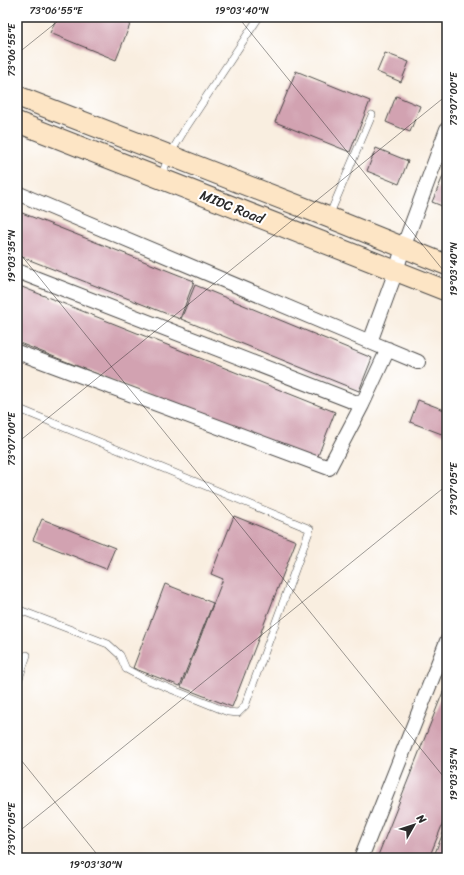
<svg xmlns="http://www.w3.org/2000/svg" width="464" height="875" font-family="Sriracha,sans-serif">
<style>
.building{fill:#d2a2b1}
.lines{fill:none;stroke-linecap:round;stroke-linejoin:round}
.lane-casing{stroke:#4a4846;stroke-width:8}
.street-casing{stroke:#4a4846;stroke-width:16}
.secondary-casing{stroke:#4a4846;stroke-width:22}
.lane{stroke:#fff;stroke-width:7}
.street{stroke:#fff;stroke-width:14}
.secondary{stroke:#fde5c5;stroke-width:20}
.ticks{fill:none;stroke:#2b2b2b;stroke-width:1;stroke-opacity:0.45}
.labels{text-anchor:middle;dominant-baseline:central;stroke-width:4;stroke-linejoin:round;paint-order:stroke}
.street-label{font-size:14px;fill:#2b2b2b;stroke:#fff}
.neatline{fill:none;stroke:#2b2b2b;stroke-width:1.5}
.ticks-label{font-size:10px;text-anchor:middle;fill:#2b2b2b}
</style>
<rect width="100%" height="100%" fill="#fff"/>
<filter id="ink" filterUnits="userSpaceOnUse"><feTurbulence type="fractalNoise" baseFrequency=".025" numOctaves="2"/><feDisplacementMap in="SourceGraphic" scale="8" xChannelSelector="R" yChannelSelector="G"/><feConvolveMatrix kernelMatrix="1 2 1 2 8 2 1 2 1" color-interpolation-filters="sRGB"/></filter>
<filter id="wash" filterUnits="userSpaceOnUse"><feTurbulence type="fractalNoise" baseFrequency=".012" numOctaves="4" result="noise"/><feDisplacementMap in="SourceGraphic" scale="16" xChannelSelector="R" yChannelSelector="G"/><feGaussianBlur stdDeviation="0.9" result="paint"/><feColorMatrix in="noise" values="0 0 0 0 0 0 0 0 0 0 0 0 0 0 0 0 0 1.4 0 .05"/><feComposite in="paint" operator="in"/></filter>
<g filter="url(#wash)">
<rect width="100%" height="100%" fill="#f9eee0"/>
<g id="blocks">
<!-- building -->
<path class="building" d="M57,17H133L116,60L50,33Z
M385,53L409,62L401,82L377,72Z
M296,71L370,101L350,152L275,122Z
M396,96L420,106L410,132L386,122Z
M376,148L408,161L399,184L367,171Z
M447,167V208L432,202Z
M17,211L194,281L180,319L17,255Z
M17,285L335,412L316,461L17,342Z
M195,285L372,358L359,391L181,319Z
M418,400L447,411V436L410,422Z
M234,516L296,541L232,707L181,687L223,579L211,574Z
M42,519L115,548L106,569L33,540Z
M165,584L213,603L180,686L133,668Z
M447,682V813L429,858H377Z
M447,823V858H433Z"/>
</g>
</g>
<g filter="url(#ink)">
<use href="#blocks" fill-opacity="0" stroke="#4a4846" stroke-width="1"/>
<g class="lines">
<!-- lane casing -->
<g class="lane-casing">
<path id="lane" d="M161,177L169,156L185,129L259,17
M329,216L372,115
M17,408L310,529L245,706L238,713L228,712L141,677L126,669L120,655L108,644L17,609
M17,684L27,655"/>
</g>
<!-- street casing -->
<g class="street-casing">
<path id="street" d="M17,193L370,342L418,362
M17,271L362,405
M370,342L396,271L403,248L447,129
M17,352L329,468L362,405L388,349
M361,858L447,641"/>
</g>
<!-- secondary casing -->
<g class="secondary-casing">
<path id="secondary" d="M17,96L328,217L447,265
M17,122L447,291"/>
</g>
<!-- lane -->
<use href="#lane" class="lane"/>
<!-- street -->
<use href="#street" class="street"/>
<!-- secondary -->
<use href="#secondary" class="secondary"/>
</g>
</g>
<!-- ticks -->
<path class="ticks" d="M238,17L447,275M17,54L63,17M17,250L447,781M17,443L447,95M17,755L100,858M17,833L447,485"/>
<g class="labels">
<!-- street labels -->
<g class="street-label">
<text transform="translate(232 207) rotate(22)">MIDC Road</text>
</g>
</g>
<!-- margin -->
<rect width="464" height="875" fill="none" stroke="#fff" stroke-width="44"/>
<!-- north arrow -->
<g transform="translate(414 825) rotate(51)" stroke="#ffffff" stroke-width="3" paint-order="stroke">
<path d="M0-3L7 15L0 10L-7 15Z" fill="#2b2b2b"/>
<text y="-6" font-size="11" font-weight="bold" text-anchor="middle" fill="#2b2b2b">N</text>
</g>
<rect x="22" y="22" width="420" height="831" class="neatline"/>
<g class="ticks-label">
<text x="56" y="14">73°06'55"E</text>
<text x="242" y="14">19°03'40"N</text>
<text transform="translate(11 50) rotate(-90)" y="4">73°06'55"E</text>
<text transform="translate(453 99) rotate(-90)" y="4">73°07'00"E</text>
<text transform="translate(11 256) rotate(-90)" y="4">19°03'35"N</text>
<text transform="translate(453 269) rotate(-90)" y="4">19°03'40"N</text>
<text transform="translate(11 439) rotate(-90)" y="4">73°07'00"E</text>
<text transform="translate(453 489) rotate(-90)" y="4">73°07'05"E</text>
<text transform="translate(453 774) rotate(-90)" y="4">19°03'35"N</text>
<text transform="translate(11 829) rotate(-90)" y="4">73°07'05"E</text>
<text x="96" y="868">19°03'30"N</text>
</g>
</svg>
